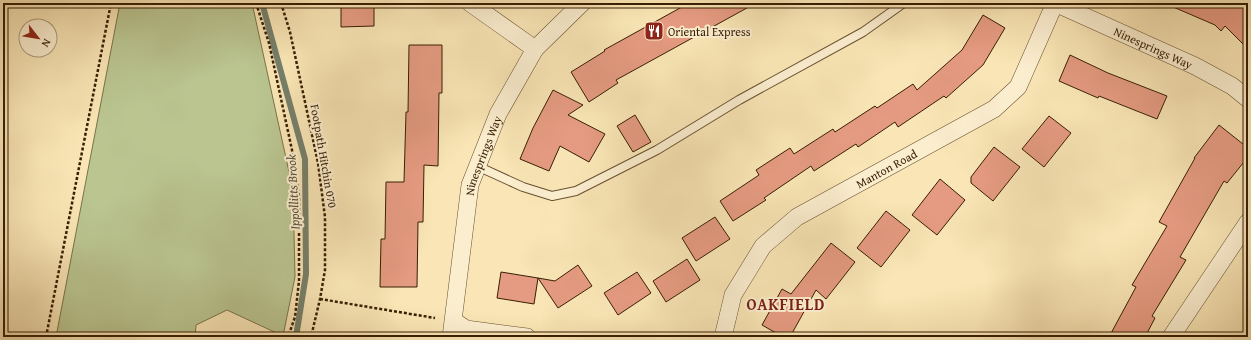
<svg xmlns="http://www.w3.org/2000/svg" width="1251" height="340" font-family="'Gentium Book Plus',serif">
<style>
.green{fill:#bac590;stroke:#79724a}
.lines{fill:none;stroke-linecap:round;stroke-linejoin:round}
.stream{stroke:#757f6a;stroke-width:6}
.building{fill:#e59b81;stroke:#381e03}
.service-casing{stroke:#685030;stroke-width:10}
.minor-casing{stroke:#685030;stroke-width:18}
.path{stroke:#381e03;stroke-width:2.5;stroke-dasharray:3 2;stroke-linecap:butt}
.service{stroke:#fbeecf;stroke-width:8}
.minor{stroke:#fbeecf;stroke-width:17}
.labels{text-anchor:middle;dominant-baseline:central;stroke-width:4;stroke-linejoin:round;paint-order:stroke}
.poi-label{font-size:12px;fill:#381e03;stroke:#fbeecf;text-anchor:start}
.street-label{font-size:12px;fill:#381e03;stroke:#fbeecf}
.water-label{font-size:13px;font-style:italic;fill:#574e36;stroke:#fbeecf}
.district-label{font-size:16px;font-weight:bold;letter-spacing:1px;fill:#7a1f14;stroke:#fbeecf}
</style>
<rect width="100%" height="100%" fill="#f9e5b5"/>
<filter id="stains"><feTurbulence type="fractalNoise" baseFrequency=".005" numOctaves="4"/><feColorMatrix values="0 0 0 0 .2 0 0 0 0 .09 0 0 0 0 .02 0 0 0 .5 -.17"/></filter>
<radialGradient id="worn" r=".72"><stop offset=".6" stop-color="#630" stop-opacity="0"/><stop offset="1" stop-color="#630" stop-opacity=".3"/></radialGradient>
<!-- green -->
<path class="green" d="M120,3H252L293,190L295,277L283,336L227,310L196,325L195,337H56Z"/>
<g class="lines">
<!-- stream -->
<path class="stream" d="M262,3L305,159L306,274L296,337"/>
</g>
<!-- building -->
<path class="building" d="M341,3H374V26L341,27Z
M689,3H756L616,80L618,83L589,102L571,72L605,51L604,50Z
M1164,3H1241L1248,10V49L1225,26L1221,31L1215,25Z
M983,15L1005,28L983,65L946,98L944,96L898,127L895,122L858,147L856,144L814,171L811,166L764,198L766,200L733,221L720,201L759,175L756,170L790,148L794,154L833,129L835,132L875,106L877,108L913,84L917,90L962,50Z
M409,45H442V93H439L438,166L424,165L423,222H418L417,287H380L381,239H385L386,182H404L406,112H408Z
M1070,55L1108,73L1167,96L1157,119L1099,96L1098,98L1059,81Z
M553,90L583,105L568,115L605,134L589,162L560,146L549,171L520,159L533,128Z
M635,115L651,142L633,152L617,126Z
M1049,116L1071,133L1044,167L1022,149Z
M1219,125L1248,148V157L1227,183L1224,181L1180,257L1186,260L1152,316L1155,318L1145,337H1109L1136,287L1132,285L1167,226L1159,222L1195,158H1194Z
M994,147L1020,167L993,201L971,183V177Z
M940,179L965,200L937,235L912,215Z
M886,211L910,230L881,267L857,248Z
M715,217L730,239L696,261L682,238Z
M831,243L855,262L826,299L816,290L790,337H783L762,325L782,289L791,294Z
M687,259L700,280L666,302L653,281Z
M578,265L592,286L558,308L538,278L555,281Z
M501,272L538,278L534,304L497,298Z
M637,272L651,293L618,315L604,293Z"/>
<g class="lines">
<!-- service casing -->
<g class="service-casing">
<path id="service" d="M477,166L523,187L552,196L576,191L657,150L739,100L863,32L901,5L903,3"/>
</g>
<!-- minor casing -->
<g class="minor-casing">
<g id="minor">
<path d="M470,3L535,49"/>
<path id="s1" d="M1055,3L1195,66L1232,86L1248,99"/>
<path d="M454,321L466,329L527,337"/>
<path id="s2" d="M451,337L470,185L498,114L535,49L582,3"/>
<path id="s3" d="M723,337L733,295L763,246L797,217L994,109L1018,87L1055,3"/>
<path d="M1171,337L1248,222"/>
</g>
</g>
<!-- path -->
<path class="path" d="M256,3L269,43L292,150L299,196V281L295,317L288,337
M281,3L290,32L318,163L325,217V270L320,299L311,337
M320,299L435,318
M46,337L111,3"/>
<!-- service -->
<use href="#service" class="service"/>
<!-- minor -->
<use href="#minor" class="minor"/>
</g>
<!-- icons -->
<defs>
<g id="restaurant-square" transform="scale(1)"><rect x="-9" y="-9" width="18" height="18" rx="4" fill="#8f2418" stroke="#fbeecf"/><path d="M-5-6h1v4h1v-4h1v4h1v-4h1v5L-1.5 .5V6h-2V.5L-5-1ZM5-6V6H3V1.5H1.5Q1.5-4 5-6Z" fill="#fff"/></g>
</defs>
<g fill-rule="evenodd">
<use href="#restaurant-square" x="654" y="31"/>
</g>
<g class="labels">
<!-- poi labels -->
<g class="poi-label">
<text x="668" y="31">Oriental Express</text>
</g>
<!-- street labels -->
<g class="street-label">
<text stroke="none"><textPath href="#s1" startOffset="108">Ninesprings Way</textPath></text>
<text transform="translate(324 156) rotate(80)">Footpath Hitchin 070</text>
<text stroke="none"><textPath href="#s2" startOffset="185">Ninesprings Way</textPath></text>
<text stroke="none"><textPath href="#s3" startOffset="247">Manton Road</textPath></text>
</g>
<!-- water labels -->
<g class="water-label">
<text transform="translate(293 192) rotate(-93)">Ippollitts Brook</text>
</g>
<!-- district labels -->
<g class="district-label">
<text x="786" y="304">OAKFIELD</text>
</g>
</g>
<!-- margin -->
<rect width="1251" height="340" fill="none" stroke="#f9e5b5" stroke-width="16"/>
<rect x="4" y="4" width="1243" height="332" fill="none" stroke="#381e03" stroke-width="2"/>
<rect x="8" y="8" width="1235" height="324" fill="none" stroke="#381e03"/>
<!-- north arrow -->
<g transform="translate(38 38) rotate(121)"><circle r="19" fill="#fbeecf" stroke="#ad9b7d"/>
<path d="M0-3L7 15L0 10L-7 15Z" fill="#8f2418"/>
<text y="-6" font-size="11" font-weight="bold" text-anchor="middle" fill="#381e03">N</text>
</g>
<rect width="100%" height="100%" filter="url(#stains)"/>
<rect width="100%" height="100%" fill="url(#worn)"/>
</svg>
